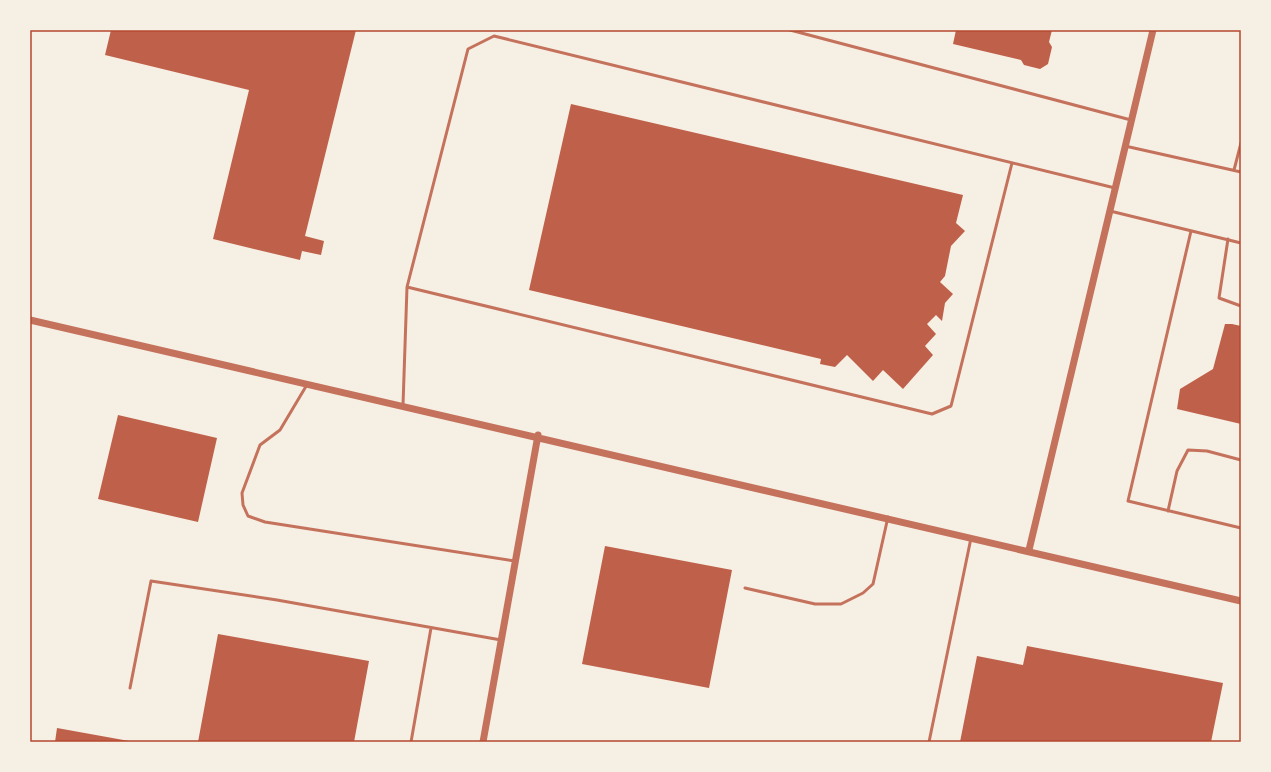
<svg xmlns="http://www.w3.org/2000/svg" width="1271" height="772" font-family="'Source Sans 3',sans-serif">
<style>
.building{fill:#bf614a}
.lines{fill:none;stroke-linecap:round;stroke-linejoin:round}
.service{stroke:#c5725c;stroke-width:3}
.tertiary{stroke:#c5725c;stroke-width:7}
.neatline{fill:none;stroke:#b5482f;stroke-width:1.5}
</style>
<rect width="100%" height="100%" fill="#f6efe4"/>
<!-- building -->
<path class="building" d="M111,30H356L305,236L324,241L321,255L302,251L300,260L213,239L249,90L105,55Z
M956,30H1052L1049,42L1052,47L1048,64L1040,69L1024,65L1021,60L953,44Z
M571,104L963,195L956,223L965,231L951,246L945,276L940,282L953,294L945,303L942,321L936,315L927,324L936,334L925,346L933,355L903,389L883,370L873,381L847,355L835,367L820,364L821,359L529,290Z
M1225,324H1232L1241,326V424L1177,409L1180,389L1213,369Z
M118,415L217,438L198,522L98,499Z
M605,546L732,570L709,688L582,664Z
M218,634L369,661L354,742H198Z
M1027,646L1223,683L1211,742H960L977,656L1023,665Z
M57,728L129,741V742H55Z"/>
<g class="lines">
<!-- service -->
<path class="service" d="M790,30L1131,120
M1125,146L1241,172
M1234,170L1241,143
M1110,211L1241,243
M1191,231L1128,501L1241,528
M1228,239L1219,298L1241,306
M407,287L932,414L951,406L1012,163
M308,383L280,430L260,445L242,493L243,505L248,516L265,522L515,561
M403,405L407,287L468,49L494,36L1115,188
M1168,511L1177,471L1188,450L1207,451L1241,460
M745,588L815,604H841L863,593L873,584L888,517
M130,688L151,581L277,600L501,640
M411,742L431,628
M929,742L971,538"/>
<!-- tertiary -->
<path class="tertiary" d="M30,320C434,412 838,504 1241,601
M1029,550L1153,30
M483,742L538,435"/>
</g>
<!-- border -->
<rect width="1271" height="772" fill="none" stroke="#f6efe4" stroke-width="62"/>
<rect x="31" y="31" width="1209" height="710" class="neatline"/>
</svg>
